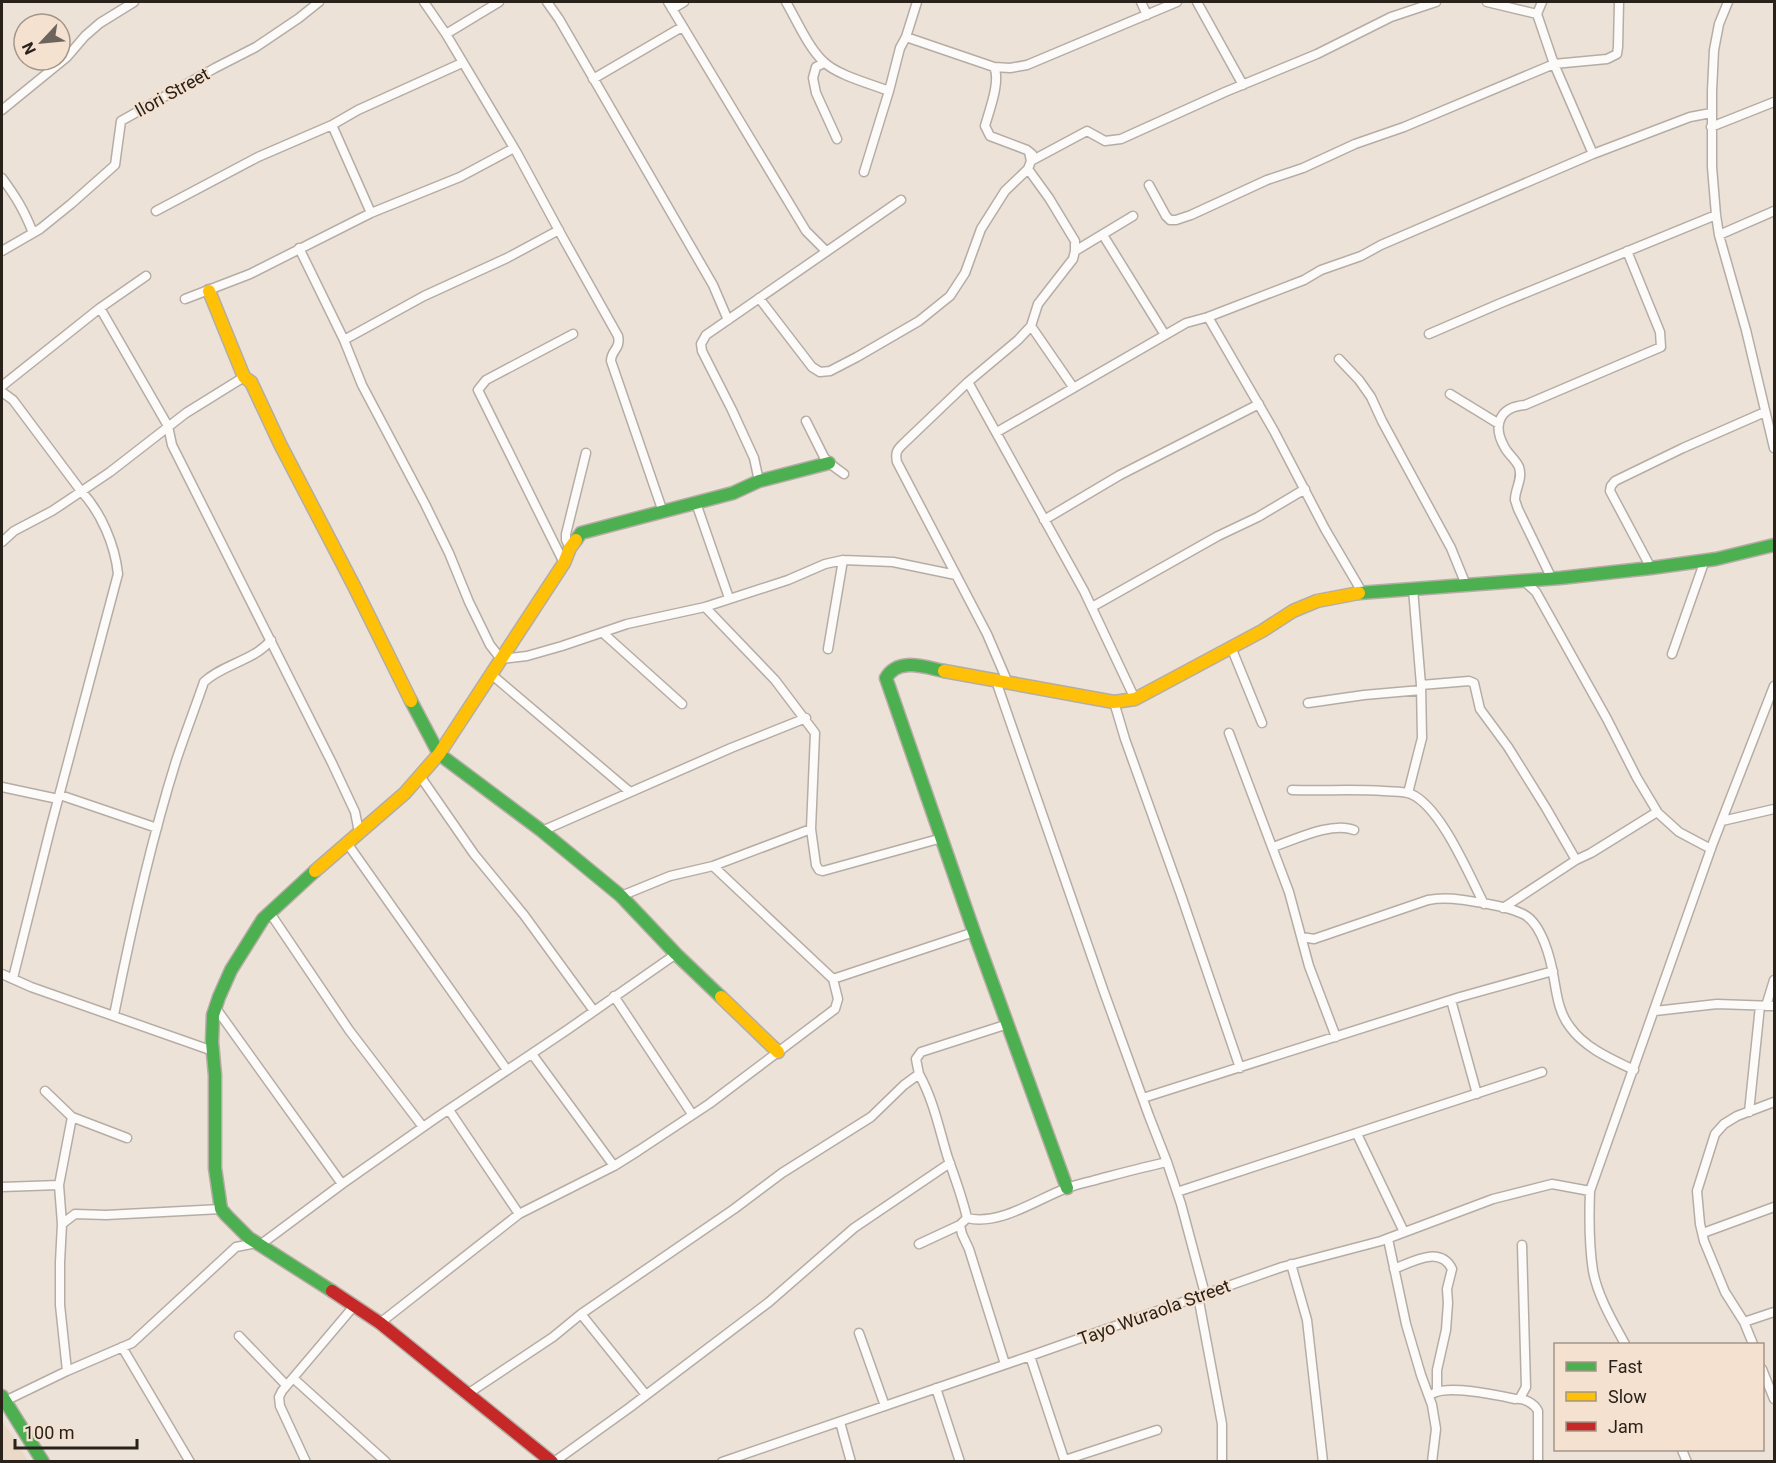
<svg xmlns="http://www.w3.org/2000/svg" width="1776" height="1463" font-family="Roboto,sans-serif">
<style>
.built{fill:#ebd9c8}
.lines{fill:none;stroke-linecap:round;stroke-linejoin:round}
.street-casing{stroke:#b5ada5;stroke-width:11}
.fast-casing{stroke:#b5ada5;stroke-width:15}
.slow-casing{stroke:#b5ada5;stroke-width:15}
.jam-casing{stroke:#b5ada5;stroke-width:15}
.street{stroke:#fcfbf9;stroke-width:8}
.fast{stroke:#4caf50;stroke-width:12}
.slow{stroke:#ffc107;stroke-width:12}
.jam{stroke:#c62828;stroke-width:12}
.labels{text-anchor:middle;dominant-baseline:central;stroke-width:4.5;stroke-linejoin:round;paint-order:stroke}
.street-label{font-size:18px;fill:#29221b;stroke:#f4e1d0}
</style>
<rect width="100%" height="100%" fill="#ece2d8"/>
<!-- built -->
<path class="built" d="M2,1421L16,1441L28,1461H2Z"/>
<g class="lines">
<!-- street casing -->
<g class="street-casing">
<path id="street" d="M424,2L446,34L517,153L563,238L618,336C621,349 611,350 611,361L663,512
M547,2L559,19L713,285L728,320
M668,2L806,231L826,251
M786,2C796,19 809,49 824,62C837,75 871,84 889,91
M1141,2L1147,15
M1197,2L1243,85
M1487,2L1537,14
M1542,2L1537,14L1554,64L1593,154
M1728,2L1719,24L1714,50L1712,91V167L1716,215L1719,235L1746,330L1774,448
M672,9L684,2
M446,34L499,2
M906,37L994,67C1001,81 989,111 985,126L990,136L1027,150L1032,154
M824,63L816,67L813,78L816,93L837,139
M994,67L1010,68L1027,65L1177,2
M593,79L682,27
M2,110L67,57L85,36L100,23L134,2
M332,125L371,213
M1711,127L1774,102
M1031,161L1087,131L1105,141L1121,139L1225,92L1317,54L1391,17L1436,2
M864,172L889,91L900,48L906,37L917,2
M2,178C16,197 24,210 33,233
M1149,185L1166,216L1170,220H1176L1191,215L1267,180L1303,168L1355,144L1404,127L1554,64L1607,59L1617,54L1618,47L1619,2
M156,211L258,157L332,125L358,110L462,63
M1103,235L1165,335
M1719,235L1774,211
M299,248L344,340L362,385L425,504L449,553L469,602L490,645L501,659L527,656L562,646L627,624L705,607L788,580L825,564L843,560L893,562L956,575
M2,251L40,229L71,204L115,165L121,121L215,68L256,47L299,18L319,2
M1075,251L1133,216
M759,298L812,367L820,372L830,371L857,357L919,321L950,296L965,273L981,229L1005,191L1028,169L1031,161L1029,152
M185,299L250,274L371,213L460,177L514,148
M100,308L168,426L172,445L332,763L355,812L359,832
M1208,317L1274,431L1325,529L1362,592
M1031,326L1073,387
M1429,334L1501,303L1716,215
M344,340L424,296L507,258L559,230
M1339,359L1359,380L1371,397L1382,421L1451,548L1466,585
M968,382L1084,591L1135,699
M2,386L100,308L146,276
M2,392L13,400L81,491C101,512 115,545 118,574L51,826L13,978
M1450,394L1499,424
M806,421L824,457L829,463L844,474
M997,432L1186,323L1208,317L1304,280L1321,270L1361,256L1381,245L1593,154L1690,117L1711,113
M759,481L754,458L732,410L702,351L701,344L706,335L901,200
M696,503L729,598
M1044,520L1120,475L1259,404
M2,542L14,531L52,511L70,499L110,472L186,413L244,377
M570,548L566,540V534L586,453
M564,563L478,390L486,380L573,334
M1651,568L1610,491L1611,486L1615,481L1683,448L1765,412
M1552,579L1518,509C1517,506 1516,503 1515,500C1515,488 1523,480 1519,467C1516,460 1509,455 1505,448C1492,426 1499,407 1525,405L1661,347L1660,332L1627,251
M1524,581L1536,592L1607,719L1637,778L1658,813L1679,832L1711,849
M705,607L775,680L815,733L811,829L816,865L819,870L823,871L942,838
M1092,607L1218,536L1258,517L1305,489
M603,633L682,704
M1231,647L1262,723
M828,649L843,560
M1672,654L1705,560
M491,674L630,792
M996,681L1104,992L1149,1116L1167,1162L1181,1204L1205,1294
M1008,683L987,634L897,462C895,453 897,450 902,445L968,382L1018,340L1031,326L1038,304L1073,259L1075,251V241L1049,198L1028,169
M1421,685L1469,681L1474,683L1480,709L1508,747L1546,808L1576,860
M1114,702L1125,739L1181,895L1240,1068
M1308,703L1364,695L1421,690
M1229,733L1289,892L1309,966L1336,1037
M420,776L474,854L524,915L594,1011
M2,787L58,799
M1292,790C1323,791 1354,789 1384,791C1393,792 1403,791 1411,794C1441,807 1469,875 1484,904
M1408,793L1422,738L1421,685L1413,589
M60,795L157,828
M1722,821L1774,809
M542,831L731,748L806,718
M347,843L507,1070
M1273,847C1294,840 1332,821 1354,830
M621,896L670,876L713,866L811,829
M1503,908L1576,860L1591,853L1657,812
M270,913L349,1030L423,1127
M1302,937L1314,939L1428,900C1449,896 1468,901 1488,904C1499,906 1513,909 1523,914C1542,923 1551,960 1554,979C1557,996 1559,1013 1570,1027C1585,1048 1611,1059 1634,1070
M2,974L31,987L213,1051
M833,979L974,932
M614,996L692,1114
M1451,1000L1477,1094
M1766,1006L1774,980
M215,1007L342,1184
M1655,1011L1717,1004L1774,1006
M114,1015C131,930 150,844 176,761C185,734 195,708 204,682C223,664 254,661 271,640
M532,1054L614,1166
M919,1074C933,1099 939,1128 947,1155C954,1176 962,1196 967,1218
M45,1091L72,1117L127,1138
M1143,1098L1460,997L1553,971
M449,1110L519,1214
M1749,1112L1760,1006
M1357,1134L1404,1232
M2,1187L59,1185
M1177,1192L1542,1072
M967,1218C1000,1226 1037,1199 1067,1188C1078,1184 1089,1182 1099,1179C1122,1173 1144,1167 1167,1162
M967,1218L960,1225L962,1234L969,1249L1005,1364
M62,1224L75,1214L106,1215L221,1209
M1703,1233L1774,1207
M1388,1239L1406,1324L1421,1375L1432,1405L1436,1429L1432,1462
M919,1244L960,1225
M260,1245L342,1184L436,1118L567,1030L676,954
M1291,1264L1307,1320L1323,1462
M1394,1269C1412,1262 1440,1245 1452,1269L1447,1289L1448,1303L1446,1330L1437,1370V1391
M1198,1296L1222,1424V1462
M581,1314L646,1395
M1744,1322L1774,1312
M380,1323L519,1214L614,1166L638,1151L709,1104L835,1009L838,999L833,979L713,866
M859,1333L885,1406
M239,1336L286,1385
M1625,1344C1613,1322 1598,1297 1593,1271C1589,1245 1589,1217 1590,1191L1713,843L1774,686
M1753,1344L1744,1322L1725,1292L1704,1241L1700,1224L1697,1191L1715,1134L1724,1124L1737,1116L1774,1102
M122,1347L190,1462
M1030,1356L1065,1462
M1762,1369L1774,1399
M67,1371L60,1305V1262L62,1224L59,1185L72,1117
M293,1378L386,1462
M936,1388L960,1462
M469,1393L553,1337L581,1314L734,1209L782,1173L871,1117L904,1085L919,1074L916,1059L921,1052L1008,1024
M1434,1393C1451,1385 1496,1395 1515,1399C1524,1398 1534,1403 1538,1411V1462
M1520,1398L1526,1387L1522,1245
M5,1401L67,1371L132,1343L236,1247L257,1243
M840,1422L851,1462
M1682,1450L1687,1462
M1065,1460L1157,1430
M306,1462L280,1406L279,1397L282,1391L354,1306
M554,1462L629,1408L769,1302L854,1228L950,1163
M722,1462L1030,1356L1282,1267L1381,1241L1493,1199L1552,1184L1590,1191"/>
</g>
<!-- fast casing -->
<g class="fast-casing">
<path id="fast" d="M576,540L581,533L733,493L759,481L829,463
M1359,593L1560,578L1651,568L1716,559L1774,545
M944,671C924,667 898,657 886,678L974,932L1067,1188
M411,701L439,754L542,831L621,896L676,954L721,997
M315,871L263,919L231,970L219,997L213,1015L212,1042L215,1075V1168L221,1209L227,1216L249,1238L332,1291
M2,1396L43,1462"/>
</g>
<!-- slow casing -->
<g class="slow-casing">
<path id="slow" d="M209,291L244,377L251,382L280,444L354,586L411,701
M944,671L1114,702L1135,699L1262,631L1293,611L1317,601L1359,593
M315,871L405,793L439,754L564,563L570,548L576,540
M721,997L778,1052"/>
</g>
<!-- jam casing -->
<g class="jam-casing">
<path id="jam" d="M332,1291L380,1323L552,1462"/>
</g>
<!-- street -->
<use href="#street" class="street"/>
<!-- fast -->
<use href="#fast" class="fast"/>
<!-- slow -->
<use href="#slow" class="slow"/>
<!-- jam -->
<use href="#jam" class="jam"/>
</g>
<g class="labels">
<!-- street labels -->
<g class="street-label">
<text transform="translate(172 92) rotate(-29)">Ilori Street</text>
<text transform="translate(1154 1312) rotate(-20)">Tayo Wuraola Street</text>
</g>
</g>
<!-- border -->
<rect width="1776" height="1463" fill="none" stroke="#29221b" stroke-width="6"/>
<!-- legend -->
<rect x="1554" y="1343" width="210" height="108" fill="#f4e1d0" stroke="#a39588" stroke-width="1.5"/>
<rect x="1566" y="1362" width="30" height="9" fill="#4caf50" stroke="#a39588" stroke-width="1.5"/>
<text x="1608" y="1373" font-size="18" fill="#29221b">Fast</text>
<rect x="1566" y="1392" width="30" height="9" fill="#ffc107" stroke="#a39588" stroke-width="1.5"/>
<text x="1608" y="1403" font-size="18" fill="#29221b">Slow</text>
<rect x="1566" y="1422" width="30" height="9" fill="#c62828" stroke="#a39588" stroke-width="1.5"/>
<text x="1608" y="1433" font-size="18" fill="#29221b">Jam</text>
<!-- north arrow -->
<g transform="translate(42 42) rotate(244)"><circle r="28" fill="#f4e1d0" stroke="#a39588" stroke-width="1.5"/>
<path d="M0-4.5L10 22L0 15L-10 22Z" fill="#6d655d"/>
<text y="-9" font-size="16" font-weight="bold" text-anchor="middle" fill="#29221b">N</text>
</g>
<!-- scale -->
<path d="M15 1439v9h122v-9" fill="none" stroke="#29221b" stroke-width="3"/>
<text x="24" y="1439" font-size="18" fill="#29221b" stroke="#f4e1d0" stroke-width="4.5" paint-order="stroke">100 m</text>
</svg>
